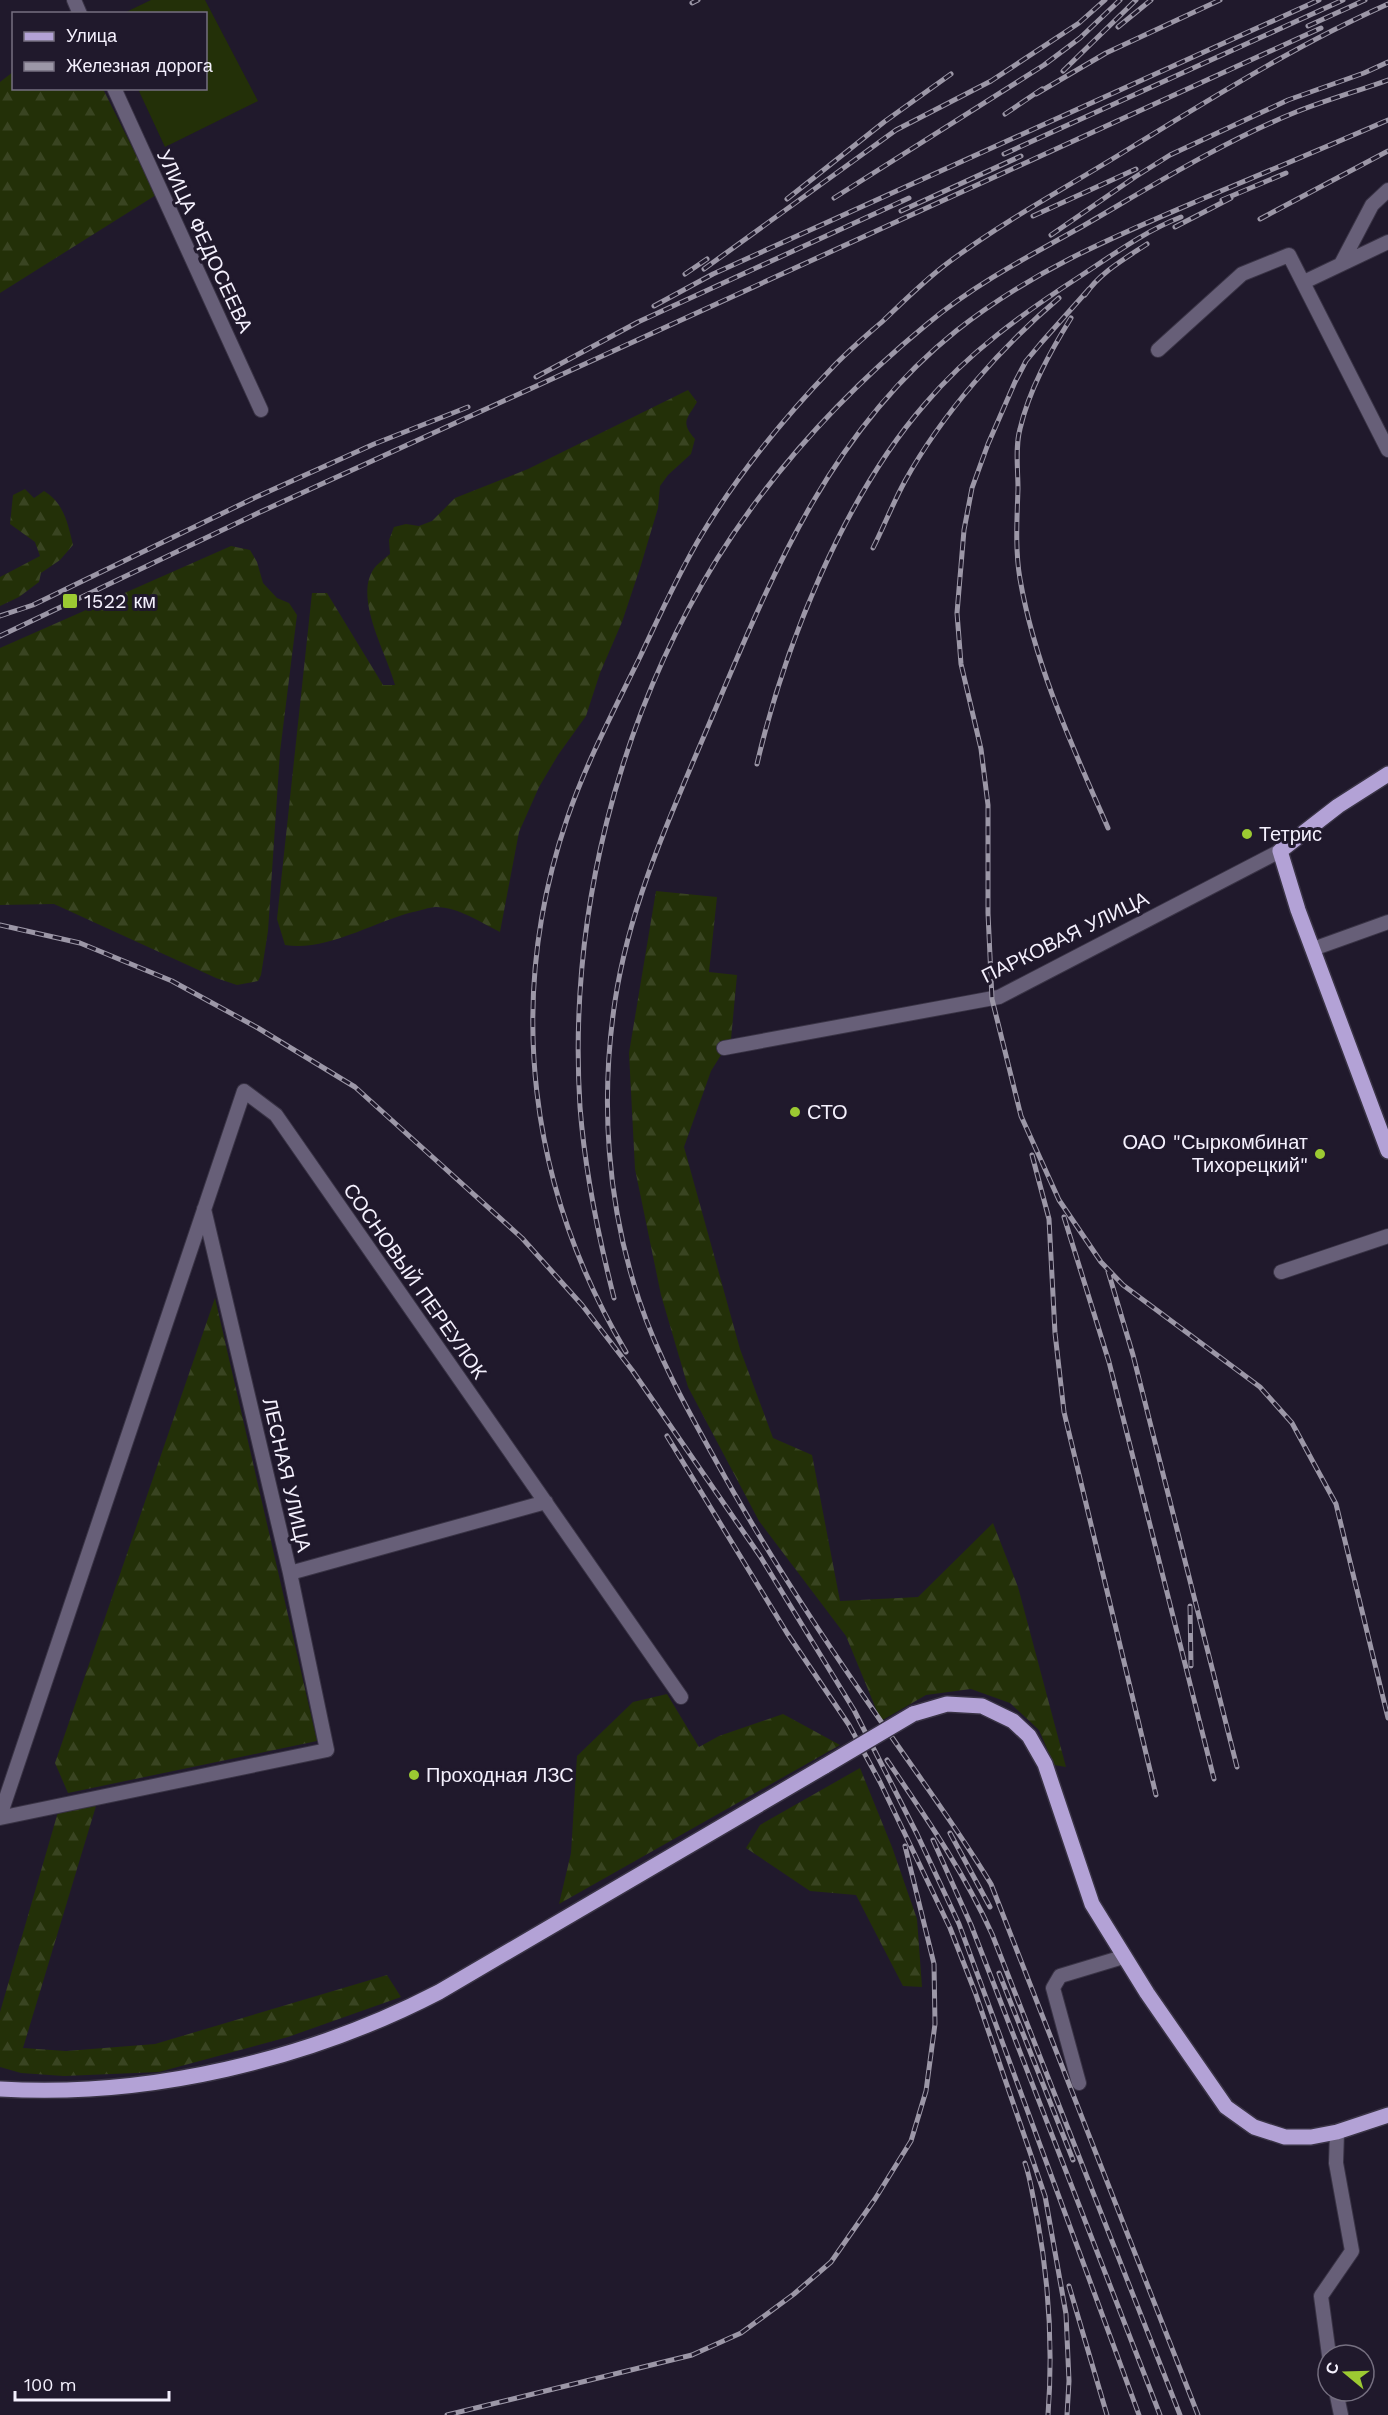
<svg xmlns="http://www.w3.org/2000/svg" width="1388" height="2415" font-family="'Work Sans',sans-serif">
<style>
.forest{fill:url(#forest-firs)}
.pitch{fill:#233008}
.lines{fill:none;stroke-linecap:round;stroke-linejoin:round}
.minor-casing{stroke:#393345;stroke-width:16}
.major-casing{stroke:#393345;stroke-width:18}
.minor{stroke:#675f78;stroke-width:14}
.major{stroke:#b3a2d6;stroke-width:15}
.rail-casing{stroke:#9c97a7;stroke-width:5}
.rail{stroke:#20192c;stroke-width:3;stroke-dasharray:9;stroke-linecap:butt}
.major-bridge-casing{stroke:#393345;stroke-width:18;stroke-linecap:butt}
.major-bridge{stroke:#b3a2d6;stroke-width:15}
.poi-dot{fill:#9cca32;stroke:#20192c;stroke-width:2}
.labels{text-anchor:middle;dominant-baseline:central;stroke-width:6;stroke-linejoin:round;paint-order:stroke}
.street-label{font-size:20px;fill:#f4f0fd;stroke:#20192c}
.poi-label{font-size:20px;fill:#f4f0fd;stroke:#20192c;text-anchor:start}
</style>
<defs>
<pattern id="forest-firs" width="22" height="20" patternUnits="userSpaceOnUse" patternTransform="scale(1.5)"><rect width="22" height="20" fill="#233008"/><path d="M5 1l3.5 6h-7zM16 11l3.5 6h-7z" fill="#394421"/></pattern>
</defs>
<rect width="100%" height="100%" fill="#20192c"/>
<!-- forest -->
<path class="forest" d="M13,72L14,88L103,89L156,195L0,293V82Z
M688,390L697,402C687,419 680,422 695,439L691,454L668,475L660,486L658,508L641,565L622,622L600,673L586,716L558,755L539,787L519,832L500,932C480,922 458,907 436,907C429,907 420,911 413,912C374,922 325,952 285,945L277,919L312,593H327L383,685H395C387,653 351,595 376,566C380,562 385,558 390,554L389,540L394,527L406,524L419,526L432,521L455,498L528,469Z
M25,489L34,498L44,491C64,503 68,524 73,545L60,560L41,573L39,582L19,597L0,606V577L40,556L35,542L10,524L13,495Z
M231,546L250,550L257,562L263,583L277,598L289,603L297,615L280,752L268,931L261,975L258,981L237,985L216,978L54,904L0,905V648Z
M656,891L717,897L709,972L737,975L731,1039L711,1071L684,1147L740,1349L773,1438L812,1455L840,1601L918,1597L993,1523L1018,1587L1066,1767L1054,1765L1039,1730L1010,1703L971,1689L926,1695L881,1721L846,1636L759,1521L688,1387L661,1295L635,1169L629,1053Z
M215,1298L317,1741L68,1793L55,1763Z
M667,1694L699,1747L719,1736L783,1714L840,1745L559,1904L571,1853L577,1756L633,1702Z
M860,1768L892,1847L917,1919L922,1987L903,1986L856,1895L810,1891L746,1848L760,1825Z
M96,1806L23,2048L66,2051L155,2044L387,1975L401,1997L288,2037L159,2072L64,2076L21,2073L0,2067V2012L58,1812Z"/>
<!-- pitch -->
<path class="pitch" d="M151,0H205L258,101L165,147L138,89L206,88V14L124,13Z"/>
<g class="lines">
<!-- minor casing -->
<g class="minor-casing">
<path id="minor" d="M74,0L80,14
M114,88L261,410
M1341,264L1372,205L1388,190
M1304,282L1388,242
M1158,350L1242,274L1289,255L1388,450
M1313,949L1388,922
M724,1048L999,997L1280,851
M1281,1272L1388,1236
M290,1573L546,1502
M0,1816L244,1091L276,1115L681,1697
M0,1818L327,1750L290,1573L204,1209
M1079,2083L1053,1988L1060,1976L1123,1957
M1329,2355L1321,2296L1352,2251L1336,2163L1337,2132
M1336,2391L1341,2415"/>
</g>
<!-- major casing -->
<g class="major-casing">
<path id="major" d="M1388,774L1338,806L1280,851L1298,910L1388,1151
M913,1714L947,1704L982,1706L1013,1721L1029,1736L1045,1764L1092,1904L1147,1993L1226,2107L1254,2127L1285,2137H1311L1337,2132L1388,2115
M0,2089C148,2098 308,2060 439,1992L825,1766"/>
</g>
<!-- minor -->
<use href="#minor" class="minor"/>
<!-- major -->
<use href="#major" class="major"/>
<!-- rail casing -->
<g class="rail-casing">
<path id="rail" d="M692,3L698,0
M1308,26L1365,0
M1118,27L1151,0
M1063,71L1136,0
M1036,94L1106,53L1220,0
M1005,114L1042,89
M1004,154L1343,0
M834,198L1044,65L1080,38L1120,0
M787,199L884,122L951,74
M1222,200L1286,173
M901,211L1021,156
M1033,216L1136,169
M1260,219L1388,151
M1175,227L1231,198
M1051,235L1135,177L1170,155L1288,100L1364,73L1388,62
M704,269L896,130L991,81L1079,23L1105,0
M685,274L707,259
M1089,289L1041,343L1026,361L1015,382L988,444L972,488L964,530L957,613L961,664L981,749L988,805V913L992,999L1021,1116L1059,1200L1101,1262L1123,1285L1260,1387L1292,1423L1312,1460L1336,1504L1388,1718
M1085,295C1099,273 1126,258 1147,244
M654,306L713,274L1319,0
M1071,318C1050,352 1029,390 1020,429C1015,447 1018,470 1018,489C1017,518 1015,550 1020,579C1035,666 1073,748 1108,828
M536,377L638,322L909,198
M873,548C884,526 893,503 905,481C942,414 1001,347 1059,298
M0,616L33,605L252,499L374,444L468,407
M0,636L258,513L1321,28
M757,764C785,644 844,497 925,404C968,353 1023,313 1079,277C1111,256 1145,231 1181,217
M0,925L80,943L172,981L258,1028L355,1087L522,1238L582,1305L632,1370L760,1556L854,1710L917,1834L959,1924L1139,2415
M1032,1155L1049,1219L1055,1333L1064,1412L1156,1795
M1064,1217L1109,1362L1214,1779
M1108,1271L1133,1355L1237,1767
M614,1298C598,1235 585,1172 580,1107C568,918 617,721 717,559C772,471 846,391 926,325C973,285 1029,256 1083,226C1152,186 1222,142 1296,112C1326,100 1358,91 1388,80
M626,1352C529,1188 505,1001 567,819C586,763 613,712 639,659C659,617 678,574 702,534C739,473 783,419 832,368C848,351 866,336 884,320C905,300 926,279 949,262C1008,218 1073,184 1135,145C1217,95 1300,43 1388,4
M667,1436L787,1633L849,1725L880,1782L950,1928L975,1992L1045,2196L1066,2314L1069,2381L1067,2415
M1190,1606L1191,1666
M887,1760C925,1816 964,1872 992,1934L1180,2415
M950,1833L990,1907
M933,1840L971,1925L1160,2415
M999,1973L1073,2160
M1025,2163C1031,2180 1033,2199 1037,2217C1049,2282 1053,2348 1048,2415
M1069,2286L1107,2415
M447,2415L692,2355L741,2333L794,2294L831,2262L875,2199L911,2141L926,2091L935,2024L934,1964L905,1846
M1198,2415L991,1884C956,1826 916,1773 878,1717C820,1634 765,1550 716,1461C687,1409 658,1357 639,1300C607,1204 600,1101 615,1001C629,908 668,821 704,736C768,585 824,437 956,331C1033,270 1113,237 1202,199C1264,173 1326,147 1388,120"/>
</g>
<!-- rail -->
<use href="#rail" class="rail"/>
<!-- major-bridge casing -->
<g class="major-bridge-casing">
<path id="major-bridge" d="M825,1766L913,1714"/>
</g>
<!-- major-bridge -->
<use href="#major-bridge" class="major-bridge"/>
</g>
<!-- markers -->
<g class="poi-dot">
<rect x="62" y="593" width="16" height="16" rx="3"/>
<circle cx="1247" cy="834" r="6"/>
<circle cx="795" cy="1112" r="6"/>
<circle cx="1320" cy="1154" r="6"/>
<circle cx="414" cy="1775" r="6"/>
</g>
<g class="labels">
<!-- street labels -->
<g class="street-label">
<text transform="translate(205 241) rotate(65)">УЛИЦА ФЕДОСЕЕВА</text>
<text transform="translate(1065 937) rotate(-26)">ПАРКОВАЯ УЛИЦА</text>
<text transform="translate(415 1281) rotate(55)">СОСНОВЫЙ ПЕРЕУЛОК</text>
<text transform="translate(287 1475) rotate(77)">ЛЕСНАЯ УЛИЦА</text>
</g>
<!-- poi labels -->
<g class="poi-label">
<text x="84" y="601">1522 км</text>
<text x="1259" y="834">Тетрис</text>
<text x="807" y="1112">СТО</text>
<text x="1308" y="1142" text-anchor="end">ОАО "Сыркомбинат<tspan x="1308" dy="23">Тихорецкий"</tspan></text>
<text x="426" y="1775">Проходная ЛЗС</text>
</g>
</g>
<!-- legend -->
<rect x="12" y="12" width="195" height="78" fill="#20192c" stroke="#756f80" stroke-width="1.5"/>
<rect x="24" y="32" width="30" height="9" fill="#b3a2d6" stroke="#756f80" stroke-width="1.5"/>
<text x="66" y="42" font-size="18" fill="#f4f0fd">Улица</text>
<rect x="24" y="62" width="30" height="9" fill="#9c97a7" stroke="#756f80" stroke-width="1.5"/>
<text x="66" y="72" font-size="18" fill="#f4f0fd">Железная дорога</text>
<!-- north arrow -->
<g transform="translate(1346 2373) rotate(289)"><circle r="28" fill="#20192c" stroke="#756f80" stroke-width="1.5"/>
<path d="M0-4.5L10 22L0 15L-10 22Z" fill="#9cca32"/>
<text y="-9" font-size="16" font-weight="bold" text-anchor="middle" fill="#f4f0fd">С</text>
</g>
<!-- scale -->
<path d="M15 2391v9h154v-9" fill="none" stroke="#f4f0fd" stroke-width="3"/>
<text x="24" y="2391" font-size="18" fill="#f4f0fd" stroke="#20192c" stroke-width="4.5" paint-order="stroke">100 m</text>
</svg>
